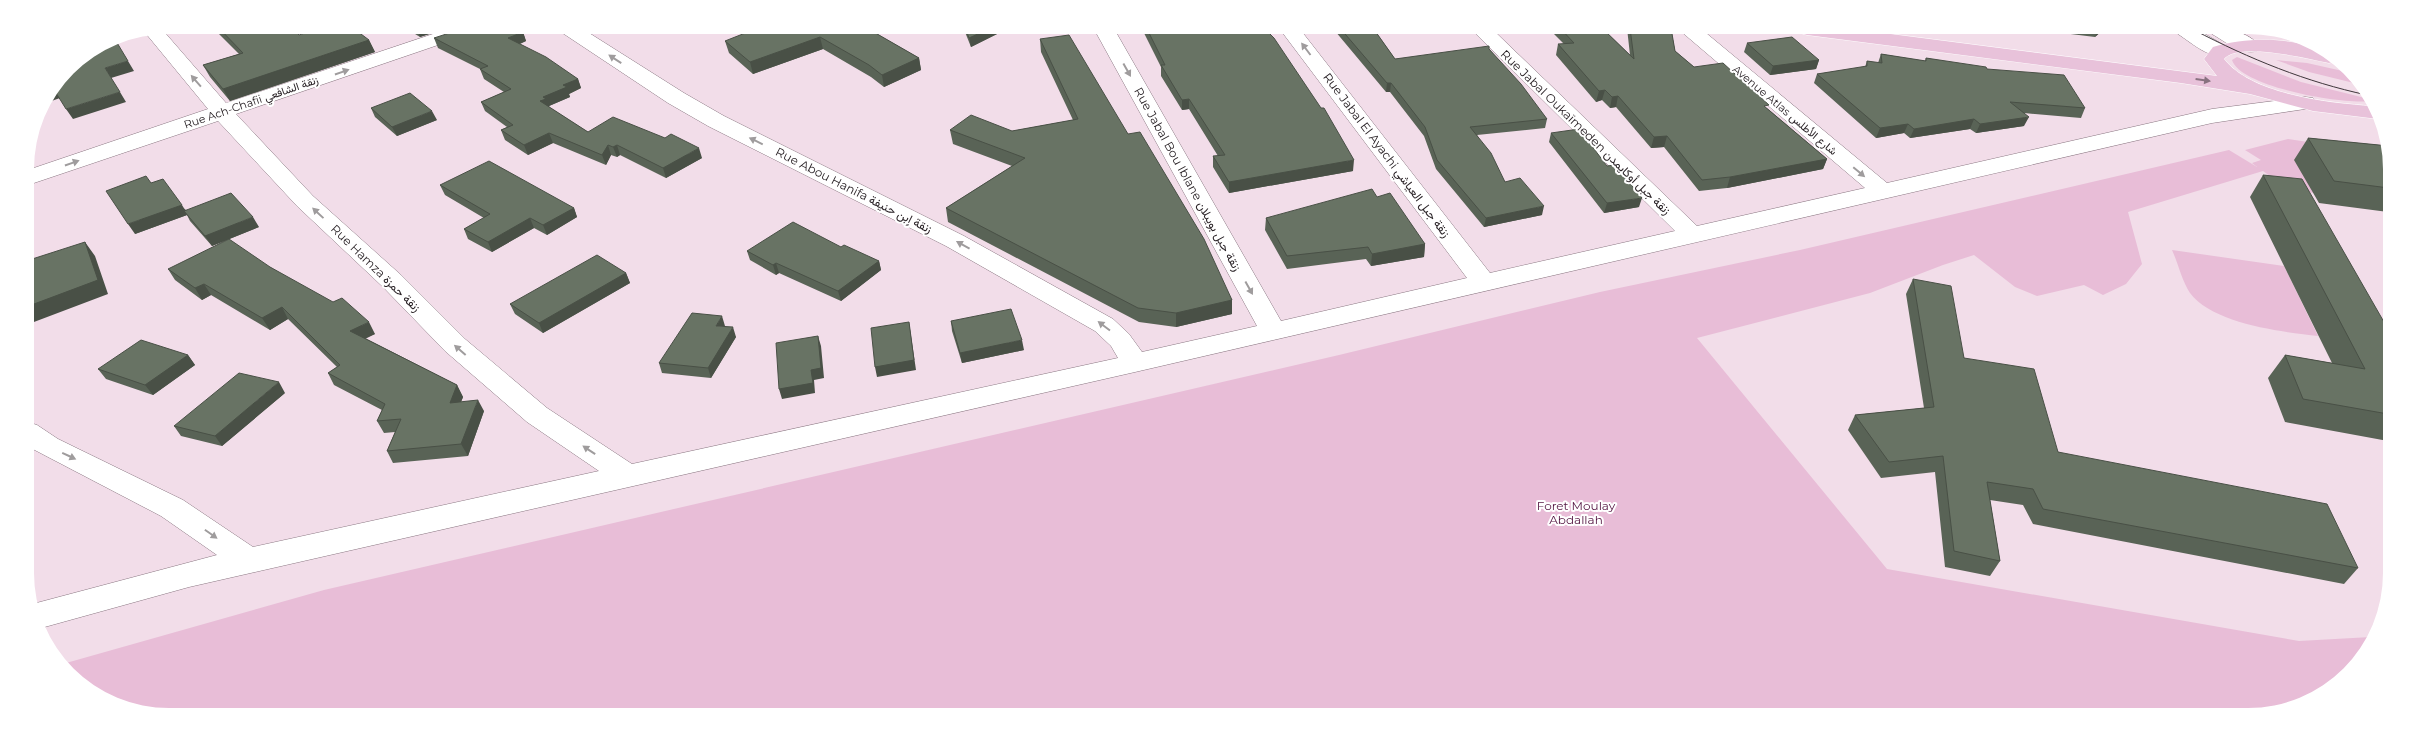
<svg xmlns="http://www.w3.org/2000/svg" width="2417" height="742" font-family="Montserrat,Vazirmatn,sans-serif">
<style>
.green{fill:#e8bdd7}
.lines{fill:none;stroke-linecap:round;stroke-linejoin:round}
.minor-casing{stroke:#8b7883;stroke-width:1}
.major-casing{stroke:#fff;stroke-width:1}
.minor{fill:#fff;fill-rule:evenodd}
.major{fill:#e8c2da;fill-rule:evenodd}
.tram{stroke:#3f363b;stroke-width:1}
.wall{fill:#596356}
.shaded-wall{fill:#495046}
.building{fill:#687364;stroke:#495046}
.oneway{fill:#9f9c9d}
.oneway2{fill:#887280}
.labels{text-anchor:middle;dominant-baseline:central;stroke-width:4;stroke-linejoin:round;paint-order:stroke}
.far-street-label{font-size:11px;fill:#292226;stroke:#fff}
.street-label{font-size:12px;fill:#292226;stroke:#fff}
.park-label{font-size:12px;fill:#531441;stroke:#fff}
</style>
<rect width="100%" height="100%" fill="#f2dde9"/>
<!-- green -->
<path class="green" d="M2237,57L2301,82L2369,99L2370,101C2344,105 2240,87 2232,60Z
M2276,60L2307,63L2356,74L2362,85L2309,72Z
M2288,139L2335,146L2295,160L2314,193L2289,190L2263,171L2128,212L2142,264L2126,284L2103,295L2084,285L2037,296L2015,287L1974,255L1943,265L1870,293L1697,338L1887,569L2299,641L2371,637L2343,682L2303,706L2257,717L132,712L61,668L59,665L324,590L1339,355L1600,292L1800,250L2229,150L2257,167L2252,163L2261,160L2245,150Z
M2172,250L2284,266L2318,336C2283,332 2213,324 2190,293C2182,281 2178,263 2172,250Z"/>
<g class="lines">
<!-- minor casing -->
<g class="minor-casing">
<path id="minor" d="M457,26H477L479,28L476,32L236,114L313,196L401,275L465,339L547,408L632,464L1118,358L1111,346L1095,331L946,246L708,126L668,103L558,30L555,26H578L684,93L724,116L964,236L1113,319L1129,334L1142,352L1257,326L1093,27H1113L1281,321L1467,278L1279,28H1299L1490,273L1675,231L1470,28H1491L1697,226L1865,188L1677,28H1700L1887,183L2212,109L2305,97L2313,98L2316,103L2313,108L2305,109L2212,123L1135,372L189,587L41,628L29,605L217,555L161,516L27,446V422L37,425L58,439L183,500L253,547L599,471L527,422L445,351L383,287L297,206L218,121L25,186V171L208,109L143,30L160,27L226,103Z
M2175,30H2198L2227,47L2230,51L2227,55C2210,60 2192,43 2178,34Z
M2209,30C2226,28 2249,31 2260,47L2257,51C2241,55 2226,42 2212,34Z"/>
</g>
<!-- major casing -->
<g class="major-casing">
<path id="major" d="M1797,29H1852L2217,76L2204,59L2213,47C2245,38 2281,37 2313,47C2321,50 2329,57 2336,61L2329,63C2309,59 2238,41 2224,59C2252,95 2330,103 2372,106L2378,119L2313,111L2250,94L2181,83L1807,35L1800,33Z"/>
</g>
<!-- minor -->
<use href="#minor" class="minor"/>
<!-- major -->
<use href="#major" class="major"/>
<!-- tram -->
<path class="tram" d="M2194,30C2250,59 2306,82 2367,95"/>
</g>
<!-- wall -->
<path class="wall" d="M210,25H289L299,35L369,40L375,52L230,101L210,77L203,65L239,54Z
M402,26H454L420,37Z
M865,27L919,58L921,70L884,87L871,77L823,49L753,74L729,53L725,41Z
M963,27H999V33L971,47Z
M1141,27L1264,28L1353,171L1229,193L1213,167V156H1218L1189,109L1182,110L1161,76V67Z
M1335,28H1373L1395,59L1489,49L1547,119L1545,128L1477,135L1505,182L1542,215L1484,227L1436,169L1424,136L1390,92H1386L1335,31Z
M1548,28H1602L1630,55L1627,28H1671L1675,51L1694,67L1768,109L1827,159L1823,169L1727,188L1699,191L1664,147L1651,148L1616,107L1610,108L1602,100L1596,102L1556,55L1558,44H1564Z
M2030,29H2104L2095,37Z
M2258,30H2285L2294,35L2260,31Z
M523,32L526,41L520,44L578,79L581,88L569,94L570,97L549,106V107L588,132L702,158L666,178L620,155L617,157L611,155L606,165L553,143L528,155L505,140L501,130L507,127L485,111L481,102L504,92L484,79L480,69L438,48L434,38Z
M1040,39L1128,134L1232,300V314L1176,327L1139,322L948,222L946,208L1012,166L953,144L950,130L1012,131L1073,120L1041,52Z
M1747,43L1819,60L1816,69L1770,75L1744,52Z
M1881,54L1925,61L1926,58L1987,69L2085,108L2081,118L2024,113V126L1976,133L1970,129L1910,138L1904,133L1876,138L1814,83L1817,74L1865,67L1867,61L1878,63Z
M371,108L437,120L397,136L375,117Z
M1551,133L1639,207L1604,213L1549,142Z
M2308,138L2389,146V214L2388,212L2319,203L2294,160Z
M2263,175L2388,329V441L2285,422L2268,378L2285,355L2332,363L2250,197Z
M151,183L186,210L259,227L212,246L190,221L187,215L135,234Z
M440,185L574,208L577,217L547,235L534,228L492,252L468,239L464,229L484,218L445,195Z
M1377,197L1425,244L1424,257L1371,266L1366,259L1287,269L1265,230L1266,218Z
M841,247L879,261L881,270L841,301L779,273L776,275L750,260L747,251Z
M270,267L375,334L365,338L457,385L463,397L461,402L484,411L468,456L393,463L387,451L395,432L384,433L377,421L382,410L334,385L328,373L337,367L288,319L270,330L211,295L202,300L175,280L168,269Z
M626,273L630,283L543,333L515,314L510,304Z
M1913,279L1964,358L2058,452L2358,568L2344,584L2033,524L2023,505L1990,500L2000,561L1990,576L1945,567L1935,472L1881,478L1848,430L1855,415L1924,408L1906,294Z
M951,321L1024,350L962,363L952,331Z
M725,326L736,337L711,378L662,373L659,363Z
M188,355L195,365L153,395L106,379L98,369Z
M285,393L222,446L181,436L174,426Z"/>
<!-- shaded-wall -->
<path class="shaded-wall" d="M422,26H454L420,37L416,28Z
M993,27H999V33L971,47L969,38Z
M2098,29H2104L2095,37Z
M523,32L526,41L512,47L508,38Z
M820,37L823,49L753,74L750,62Z
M369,40L375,52L230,101L223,89Z
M919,58L921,70L884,87L882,75Z
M1819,60L1816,69L1770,75L1773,66Z
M128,61L134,71L111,78L105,68Z
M578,79L581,88L569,94L570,97L549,106L550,108L540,101L543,97L563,85Z
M1387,83H1391L1390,92H1386Z
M53,88L60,98L43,104Z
M1605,90L1602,100L1596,102L1599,91Z
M120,92L126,102L73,119L66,109Z
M1618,96L1616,107L1610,108L1612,97Z
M1189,99V109L1182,110V100Z
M432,111L437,120L397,136L392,127Z
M2029,117L2024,126L1976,133L1980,124Z
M1974,119L1970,129L1910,138L1914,129Z
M1908,124L1904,133L1876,138L1880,128Z
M549,133L553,143L528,155L524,145Z
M1667,136L1664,147L1651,148L1654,137Z
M608,145L611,155L606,165L602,155Z
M617,145L620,155L617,157L613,147Z
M699,148L702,158L666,178L663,168Z
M1827,159L1823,169L1727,188L1730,177Z
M1354,160L1353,171L1229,193V182Z
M1642,198L1639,207L1604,213L1607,203Z
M182,205L188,215L184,211L187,215L135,234L128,224Z
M1544,206L1542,215L1484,227L1486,218Z
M574,208L577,217L547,235L543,225Z
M253,217L259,227L212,246L205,236Z
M530,218L534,228L492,252L488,242Z
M85,242L95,256L108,294L26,325V307Z
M1425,244L1424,257L1371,266L1372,254Z
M879,261L881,270L841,301L838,291Z
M776,263L779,273L776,275L773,265Z
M626,273L630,283L543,333L539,323Z
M204,284L211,295L202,300L195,288Z
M1232,300V314L1176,327V313Z
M282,307L288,319L270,330L262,318Z
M722,316L725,326H716Z
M369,322L375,334L357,343L350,331Z
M909,322L916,370L877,377L875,367Z
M733,327L736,337L711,378L708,368Z
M818,336L821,346L824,378L814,380L815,393L782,399L779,389L811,370Z
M1022,340L1024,350L962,363L960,353Z
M188,355L195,365L153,395L145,385Z
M279,382L285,393L222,446L215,436Z
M457,385L463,397L456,414L450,403Z
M478,400L484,411L468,456L461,444Z"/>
<!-- building -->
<path class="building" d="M216,25H289L299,35L329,25H349L369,40L223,89L203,65L243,53Z
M413,26H422L416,28Z
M471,26H511L523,32L508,38L546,57L578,79L563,85L567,87L543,97L546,99L540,101L588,132L613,117L665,138L671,134L699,148L663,168L617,145L613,147L608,145L602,155L549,133L524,145L501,130L513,125L481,102L511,89L480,69L488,66L434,38Z
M763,26L865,27L919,58L882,75L869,65L820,37L750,62L725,41Z
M965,27H993L969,38Z
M1146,27L1264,28L1274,38L1321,108H1324L1354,160L1229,182L1213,156L1225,155L1189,99L1182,100L1161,65H1165Z
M1340,28H1373L1395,59L1489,46V49L1521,84L1547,119L1470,127L1491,153L1505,182L1520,178L1544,206L1486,218L1437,160L1425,127L1391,83H1387Z
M1560,28H1602L1634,59L1630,28H1671L1675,51L1694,67L1723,63L1769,105L1764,106L1827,159L1730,177L1702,180L1667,136L1654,137L1618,96L1612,97L1605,90L1599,91L1558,44L1574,43Z
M1069,35L1128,134L1140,132L1204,239L1232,300L1176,313L1138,308L946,208L1025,158L950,130L971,115L1012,131L1078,119L1040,39Z
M1792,37L1819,60L1773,66L1747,43Z
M116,41L128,61L105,68L120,92L66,109L53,88L67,67L99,46Z
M1881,54L1926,61V58L1986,67L1987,69L2064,75L2085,108L2010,102L2029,117L1980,124L1974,119L1914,129L1908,124L1880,128L1817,74L1867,66V61L1882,63Z
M410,93L432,111L392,127L371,108Z
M1579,129L1607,166L1615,165L1642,198L1607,203L1551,133Z
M2308,138L2389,146V188L2334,181Z
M489,161L574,208L543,225L530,218L488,242L464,229L490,214L440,185Z
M2263,175L2302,179L2388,329V414L2303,399L2285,355L2365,369Z
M146,176L151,183L163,179L182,205L128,224L106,191Z
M1372,189L1377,197L1390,193L1425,244L1372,254L1368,247L1287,256L1266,218Z
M231,193L253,217L205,236L184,211Z
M793,222L841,247L844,245L879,261L838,291L776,263L773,265L747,251Z
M229,239L270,267L333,302L342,298L369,322L350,331L457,385L450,403L478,400L461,444L387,451L401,419L377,421L385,404L328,373L340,365L282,307L262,318L204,284L195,288L168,269Z
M85,242L98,280L26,307V261Z
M597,255L626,273L539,323L510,304Z
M1913,279L1951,286L1964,358L2034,369L2058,452L2327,504L2358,568L2043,509L2033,489L1987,482L2000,561L1954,551L1943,456L1889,462L1855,415L1934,407Z
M1011,309L1022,340L960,353L951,321Z
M692,313L722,316L716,326L733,327L708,368L659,363Z
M909,322L914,360L875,367L871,328Z
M818,336L821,368L811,370L813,383L779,389L776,343Z
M141,340L188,355L145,385L98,369Z
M239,373L279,382L215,436L174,426Z"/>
<!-- one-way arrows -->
<defs><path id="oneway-solid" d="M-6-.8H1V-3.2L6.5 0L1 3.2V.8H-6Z" transform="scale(1.25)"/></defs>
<g class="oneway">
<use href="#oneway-solid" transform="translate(1306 49) rotate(-127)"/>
<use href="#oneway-solid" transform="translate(615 59) rotate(-147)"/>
<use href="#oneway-solid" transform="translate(1127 70) rotate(61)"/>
<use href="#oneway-solid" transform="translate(342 72) rotate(-19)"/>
<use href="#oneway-solid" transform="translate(196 81) rotate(-131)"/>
<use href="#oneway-solid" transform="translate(756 141) rotate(-154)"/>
<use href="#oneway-solid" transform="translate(72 163) rotate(-19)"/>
<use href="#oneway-solid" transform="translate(1859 172) rotate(40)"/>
<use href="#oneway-solid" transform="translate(318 213) rotate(-137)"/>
<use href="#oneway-solid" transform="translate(963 245) rotate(-151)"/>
<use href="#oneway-solid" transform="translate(1249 288) rotate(61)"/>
<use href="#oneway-solid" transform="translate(1104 326) rotate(-143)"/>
<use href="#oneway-solid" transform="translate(460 350) rotate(-139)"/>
<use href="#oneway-solid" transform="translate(589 450) rotate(-146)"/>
<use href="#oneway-solid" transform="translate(69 456) rotate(25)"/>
<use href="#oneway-solid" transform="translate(211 534) rotate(35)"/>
</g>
<use class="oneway2" href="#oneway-solid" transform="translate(2203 80) rotate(8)"/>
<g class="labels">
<!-- far-street labels -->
<g class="far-street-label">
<text transform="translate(251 102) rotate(-19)">Rue Ach-Chafii زنقة الشافعي</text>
<text transform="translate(1785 110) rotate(40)">Avenue Atlas شارع الأطلس</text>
</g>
<!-- street labels -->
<g class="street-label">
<text transform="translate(1586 132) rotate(44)">Rue Jabal Oukaïmeden زنقة جبل أوكايمدن</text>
<text transform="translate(1387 155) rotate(53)">Rue Jabal El Ayachi زنقة جبل العياشي</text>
<text transform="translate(1188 179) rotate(61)">Rue Jabal Bou Iblane زنقة جبل بويبلان</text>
<text transform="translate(854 190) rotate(27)">Rue Abou Hanifa زنقة اٍبن حنيفة</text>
<text transform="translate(376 268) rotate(44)">Rue Hamza زنقة حمزة</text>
</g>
<!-- park labels -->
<g class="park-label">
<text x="1576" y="505">Foret Moulay<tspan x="1576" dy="14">Abdallah</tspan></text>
</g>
</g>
<!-- crop -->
<path d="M0 0H2417V742H0ZM169 34H2248A135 135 0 0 1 2383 169V573A135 135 0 0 1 2248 708H169A135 135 0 0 1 34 573V169A135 135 0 0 1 169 34Z" fill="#fff" fill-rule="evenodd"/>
</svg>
